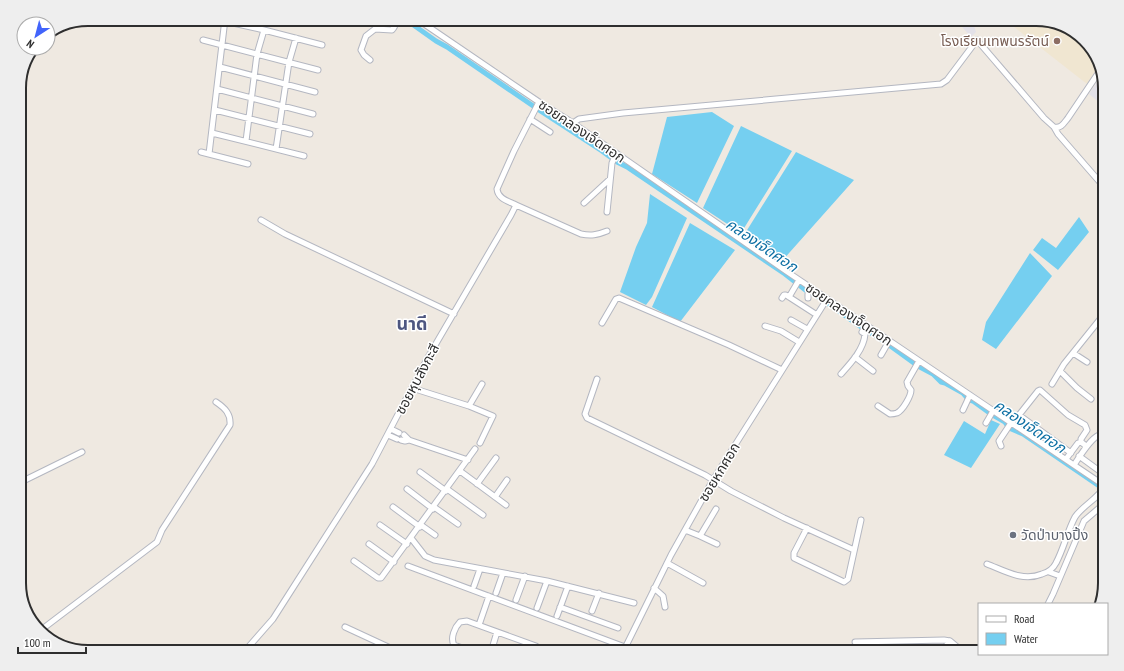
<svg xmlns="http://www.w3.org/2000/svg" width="1124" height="671" font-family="'PT Sans Narrow','Noto Sans Thai',sans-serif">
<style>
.industrial{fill:#e3e1e8}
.education{fill:#f0e6d1}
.water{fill:#75cff0}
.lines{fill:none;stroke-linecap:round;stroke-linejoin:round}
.canal{stroke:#75cff0;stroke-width:5}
.minor-casing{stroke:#b4b7c1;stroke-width:7}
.minor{stroke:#fff;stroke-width:5}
.education-dot{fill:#8d6e63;stroke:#fff;stroke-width:1.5}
.worship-dot{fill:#6b7280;stroke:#fff;stroke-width:1.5}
.labels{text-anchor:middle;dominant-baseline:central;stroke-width:3;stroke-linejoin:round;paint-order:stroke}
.education-label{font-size:14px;fill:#785e54;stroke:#fff;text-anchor:end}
.street-label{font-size:14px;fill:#2e2e2e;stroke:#fff}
.worship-label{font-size:14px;fill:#5b616d;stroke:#fff;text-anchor:start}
.water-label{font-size:15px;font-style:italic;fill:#0d6fa3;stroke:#fff}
.district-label{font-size:18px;font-weight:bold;fill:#4d5680;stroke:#fff}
.rim{fill:none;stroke:#2e2e2e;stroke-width:2}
</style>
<rect width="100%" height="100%" fill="#efe9e1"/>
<!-- industrial -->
<path class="industrial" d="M955,19H972L976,32L971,37Z
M1102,75L1105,84V107L1089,94Z"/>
<!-- education -->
<path class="education" d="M1004,19H1036L1071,28L1096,53L1100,66L1087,84Z"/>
<!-- water -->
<path class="water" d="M712,112L734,126L697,203L652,174L667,117Z
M741,126L792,151L741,233L703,208Z
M796,152L854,180L782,261L744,235Z
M650,194L687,218L652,297L646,305L620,292L636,247L647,223Z
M1079,217L1089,232L1058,270L1033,250L1042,238L1056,248Z
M690,223L735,250L680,322L652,307Z
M1030,253L1052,276L996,349L982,340L986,322Z
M991,420L1000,424L971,468L944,455L964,421L985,434Z"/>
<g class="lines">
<!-- canal -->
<path class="canal" d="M405,19L436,41L447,47L542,112L602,151L617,162L627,167L785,274L808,292L816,295L864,329L878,337L918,366L933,374L941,382L945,383L963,393L969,400L973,401L991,414L1005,422L1009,428L1023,434L1105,490"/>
<!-- minor casing -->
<g class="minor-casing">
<path id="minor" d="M215,19L264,30L322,45
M417,19L539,102L573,123L786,271L1105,486
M203,40L318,70
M370,60L364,55L361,50L366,36L375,29L392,30C395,27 396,23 395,19
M220,67L315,92
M217,89L313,114
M215,110L310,134
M530,119L550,132
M573,123L579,119L623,113L941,84L947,80L977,40L1044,118L1054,127L1058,134L1105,188
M1054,127C1061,129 1064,123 1068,118L1101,69
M212,133L304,156
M246,141L257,54L264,30
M276,149L289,62L296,38
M201,152L248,164
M209,154L225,19
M584,203L610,179
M516,205L581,234C591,236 597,235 607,231
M607,212L612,163L616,154
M261,220L285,234L454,314
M789,297L799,280
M782,298L784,295H786L817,315
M808,298V294L811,288
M791,320L807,329
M602,323L616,299L619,298L729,345L782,370
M765,326L781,331L799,342
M1073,353L1087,362
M881,355L889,341
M855,357L873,371
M1060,371L1077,388L1091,399
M841,374C851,363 864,349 865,334L862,332L866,326
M597,379L585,414L587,418L705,475L731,491L784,518L854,550
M1052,384L1064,364L1105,313
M412,388L469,406L493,416L480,443
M469,406L482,384
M878,406L890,414C893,414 894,414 897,413C903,410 911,396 911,390L908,386L907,382L919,361
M963,410L970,395
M986,423L993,411
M391,429L399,433
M388,435L397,439
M404,435L409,440
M401,440L405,441L409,440L468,460
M1001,446L999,441L1011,423
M1071,453L1019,415L1038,391L1040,390L1068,415L1085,425L1087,430L1081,439V442L1086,446
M1079,456L1105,475
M1066,459L1078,443L1081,442
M1074,465C1080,456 1090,439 1099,435L1105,436
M460,471L506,505
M420,472L446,491
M19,483L82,452
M477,484L496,458
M407,489L433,509
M447,489L483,515
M495,497L507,480
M393,507L420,527
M434,507L458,524
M380,525L407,544
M421,525L435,535
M807,528L794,553V558L844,582L848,579L861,520
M685,530L700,536L716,509
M700,536L717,544
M411,538L425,556L434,560L547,581L634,603
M369,544L394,562
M354,561L378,578H381L475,449
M667,563L703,583
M987,564C1005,571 1023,582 1042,574C1049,572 1053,569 1056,563C1064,548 1067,532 1075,517C1083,505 1098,499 1105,486
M408,566L625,647
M1049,572L1060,576
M474,586L480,569
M654,588L663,596L665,607
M496,593L503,573
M516,600L525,576
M1048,604L1053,594L1084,521L1105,503
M560,607L618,628
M537,608L547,581
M592,611L599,593
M557,616L568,586
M479,625L489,596
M345,627L399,652
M41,630L157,542L162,530L230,425C231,414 225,408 216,402
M855,642L944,640L950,641L963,652
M244,652L273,619L372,464L427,359L511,215L516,205C508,201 498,199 497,189L514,151L539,102
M474,652L454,645C450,638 455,627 460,622L467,621L536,646L538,648V652
M491,652L497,632
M623,652L671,555L713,480L827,299
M861,652L864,643
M941,652L950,641"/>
</g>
<!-- minor -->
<use href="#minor" class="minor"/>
</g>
<!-- markers -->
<circle class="education-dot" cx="1057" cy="41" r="4"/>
<circle class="worship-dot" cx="1013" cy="535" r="4"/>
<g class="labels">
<!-- education labels -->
<g class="education-label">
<text x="1049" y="41">โรงเรียนเทพนรรัตน์</text>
</g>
<!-- street labels -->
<g class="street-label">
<text transform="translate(582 131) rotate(34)">ซอยคลองเจ็ดศอก</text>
<text transform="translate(849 314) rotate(34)">ซอยคลองเจ็ดศอก</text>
<text transform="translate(417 379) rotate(-62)">ซอยหุบสังกะสี</text>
<text transform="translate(719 472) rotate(-59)">ซอยหกศอก</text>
</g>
<!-- worship labels -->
<g class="worship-label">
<text x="1021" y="535">วัดป่าบางปิ้ง</text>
</g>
<!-- water labels -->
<g class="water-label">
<text transform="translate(762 245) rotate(34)">คลองเจ็ดศอก</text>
<text transform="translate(1030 426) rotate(34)">คลองเจ็ดศอก</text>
</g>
<!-- district labels -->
<g class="district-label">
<text x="412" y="323">นาดี</text>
</g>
</g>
<!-- crop -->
<path d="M0 0H1124V671H0ZM88 26H1036A62 62 0 0 1 1098 88V583A62 62 0 0 1 1036 645H88A62 62 0 0 1 26 583V88A62 62 0 0 1 88 26Z" fill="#eee" fill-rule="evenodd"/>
<path class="rim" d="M88 26H1036A62 62 0 0 1 1098 88V583A62 62 0 0 1 1036 645H88A62 62 0 0 1 26 583V88A62 62 0 0 1 88 26Z"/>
<!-- legend -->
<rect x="978" y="603" width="130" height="52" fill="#ffffff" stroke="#ababab"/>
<rect x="986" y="616" width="20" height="6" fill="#ffffff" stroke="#ababab"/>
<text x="1014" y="623" font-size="12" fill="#2e2e2e">Road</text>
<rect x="986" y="633" width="20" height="12" fill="#75cff0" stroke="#ababab"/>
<text x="1014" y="643" font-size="12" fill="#2e2e2e">Water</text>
<!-- north arrow -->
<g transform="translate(36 36) rotate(216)"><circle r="19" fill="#ffffff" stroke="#ababab"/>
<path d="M0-3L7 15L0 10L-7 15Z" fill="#4264fb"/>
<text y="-6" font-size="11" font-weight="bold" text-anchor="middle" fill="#2e2e2e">N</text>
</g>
<!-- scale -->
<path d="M18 647v6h68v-6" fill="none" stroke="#2e2e2e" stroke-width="2"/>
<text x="24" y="647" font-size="12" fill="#2e2e2e" stroke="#ffffff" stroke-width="3" paint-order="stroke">100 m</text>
</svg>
